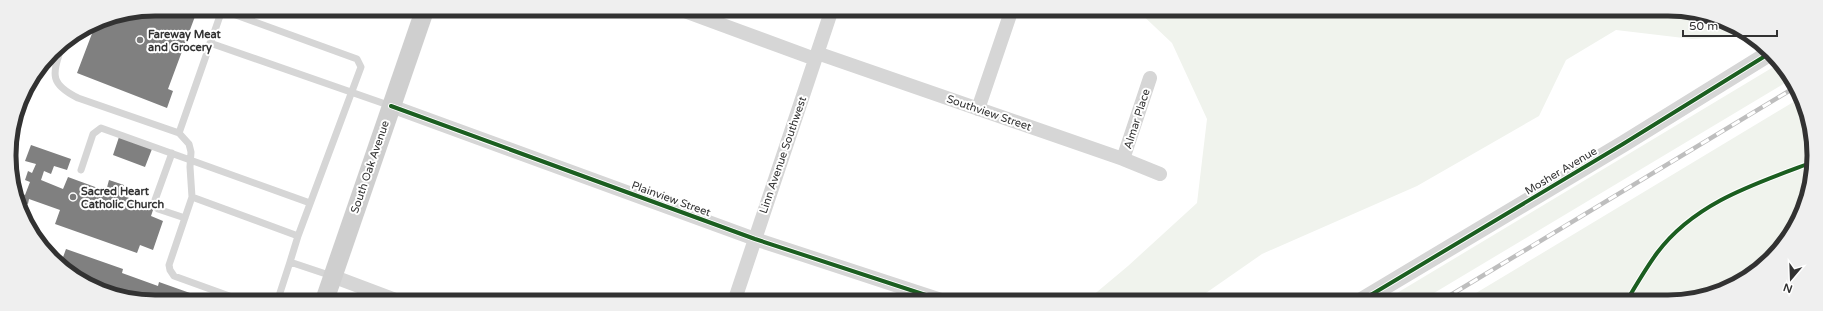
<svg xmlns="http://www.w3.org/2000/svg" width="1823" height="311" font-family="'Varela Round',sans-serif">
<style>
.green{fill:#f0f3ed}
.building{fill:#808080}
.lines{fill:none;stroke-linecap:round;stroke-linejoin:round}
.service{stroke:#d6d6d6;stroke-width:7}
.minor{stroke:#d6d6d6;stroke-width:14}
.tertiary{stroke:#d6d6d6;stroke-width:17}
.secondary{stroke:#cfcfcf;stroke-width:19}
.rail-casing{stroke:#bebebe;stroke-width:4.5}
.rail{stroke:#fff;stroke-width:3;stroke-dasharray:9;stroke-linecap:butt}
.cycleway-casing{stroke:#fff;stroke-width:6}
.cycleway{stroke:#1b5e20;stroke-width:4}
.poi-dot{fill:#7a7a7a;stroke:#fff;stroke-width:1.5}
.labels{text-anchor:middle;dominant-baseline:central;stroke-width:4;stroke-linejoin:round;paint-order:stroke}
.poi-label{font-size:11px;font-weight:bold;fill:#323232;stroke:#fff;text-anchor:start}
.street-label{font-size:11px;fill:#323232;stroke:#fff}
.rim{fill:none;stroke:#323232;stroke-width:5}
</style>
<rect width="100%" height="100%" fill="#fff"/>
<!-- green -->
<path class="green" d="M1136,9H1677L1732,24L1748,36L1692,39L1616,30L1566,60L1539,116L1417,186L1262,254L1193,302H1085L1128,266L1197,203L1207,119L1172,43Z
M1780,63L1790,80L1419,302H1382Z
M1800,98L1806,109L1814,165L1803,212L1771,259L1732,287L1677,302H1461Z"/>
<!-- building -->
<path class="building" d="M156,9H192L197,11L168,89L173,91L167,108L77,73L96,23L100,20Z
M119,137L152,149L145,167L113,155Z
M31,145L71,159L67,170L54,166L51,174L44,171L41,180L63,189L68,177L106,191L109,180L124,185L121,195L154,207L151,216L163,221L153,250L140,245L137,253L55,224L60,210L29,199L28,204L18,201L21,193L25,195L30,182L25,180L28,171L32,173L36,164L25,161Z
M66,249L123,269L122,273L158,286L159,282L190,293L187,302H146L91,287L51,256L62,260Z"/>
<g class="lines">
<!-- service -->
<path class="service" d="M210,43L391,106
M62,45C53,74 48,83 78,98L179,133L222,10L357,59L361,67L298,236L290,262
M179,133L189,144L191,152L190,167L192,197L169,265L170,270L174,276L246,302
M172,153L155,200V206L158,209L185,218
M81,170L93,134L101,128L310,203
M192,197L298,236
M277,302L290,262L332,276"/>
<!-- minor -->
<path class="minor" d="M679,9L815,59
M817,53L1123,159L1160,174
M391,106L755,239L947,302
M978,109L1012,9
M1123,159L1150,78
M332,276L401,302
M734,302L832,9"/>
<!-- tertiary -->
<path class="tertiary" d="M1359,302L1623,144L1770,53"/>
<!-- secondary -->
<path class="secondary" d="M324,302L425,9"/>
<!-- rail casing -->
<g class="rail-casing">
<path id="rail" d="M1439,302L1794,88"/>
</g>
<!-- rail -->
<use href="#rail" class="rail"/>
<!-- cycleway casing -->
<g class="cycleway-casing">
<path id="cycleway" d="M391,106L755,239L947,302
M1359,302L1623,144L1770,53
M1626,302C1636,285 1646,268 1657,253C1695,202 1757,183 1813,162"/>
</g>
<!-- cycleway -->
<use href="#cycleway" class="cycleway"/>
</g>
<!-- markers -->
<g class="poi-dot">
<circle cx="140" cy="40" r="4"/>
<circle cx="73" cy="197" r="4"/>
</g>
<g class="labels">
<!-- poi labels -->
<g class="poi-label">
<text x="148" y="34">Fareway Meat<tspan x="148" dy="13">and Grocery</tspan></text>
<text x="81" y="191">Sacred Heart<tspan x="81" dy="13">Catholic Church</tspan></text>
</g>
<!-- street labels -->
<g class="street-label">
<text transform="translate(989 113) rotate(19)">Southview Street</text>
<text transform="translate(1137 119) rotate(-72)">Almar Place</text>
<text transform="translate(783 155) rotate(-71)">Linn Avenue Southwest</text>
<text transform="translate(370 167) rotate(-71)">South Oak Avenue</text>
<text transform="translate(1561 171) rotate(-31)">Mosher Avenue</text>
<text transform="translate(671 199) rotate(20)">Plainview Street</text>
</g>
</g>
<!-- crop -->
<path d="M0 0H1823V311H0ZM155 16H1668A139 139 0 0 1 1807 155V156A139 139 0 0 1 1668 295H155A139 139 0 0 1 16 156V155A139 139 0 0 1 155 16Z" fill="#efefef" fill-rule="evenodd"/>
<path class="rim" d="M155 16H1668A139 139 0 0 1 1807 155V156A139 139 0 0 1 1668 295H155A139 139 0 0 1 16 156V155A139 139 0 0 1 155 16Z"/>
<!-- north arrow -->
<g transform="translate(1791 279) rotate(199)" stroke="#ffffff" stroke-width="3" paint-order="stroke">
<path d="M0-3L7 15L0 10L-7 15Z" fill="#323232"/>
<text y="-6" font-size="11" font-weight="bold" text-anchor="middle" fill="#323232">N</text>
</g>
<!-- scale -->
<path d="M1683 30v6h94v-6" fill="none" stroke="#323232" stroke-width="2"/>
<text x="1689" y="30" font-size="12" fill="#323232" stroke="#ffffff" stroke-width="3" paint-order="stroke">50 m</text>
</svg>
